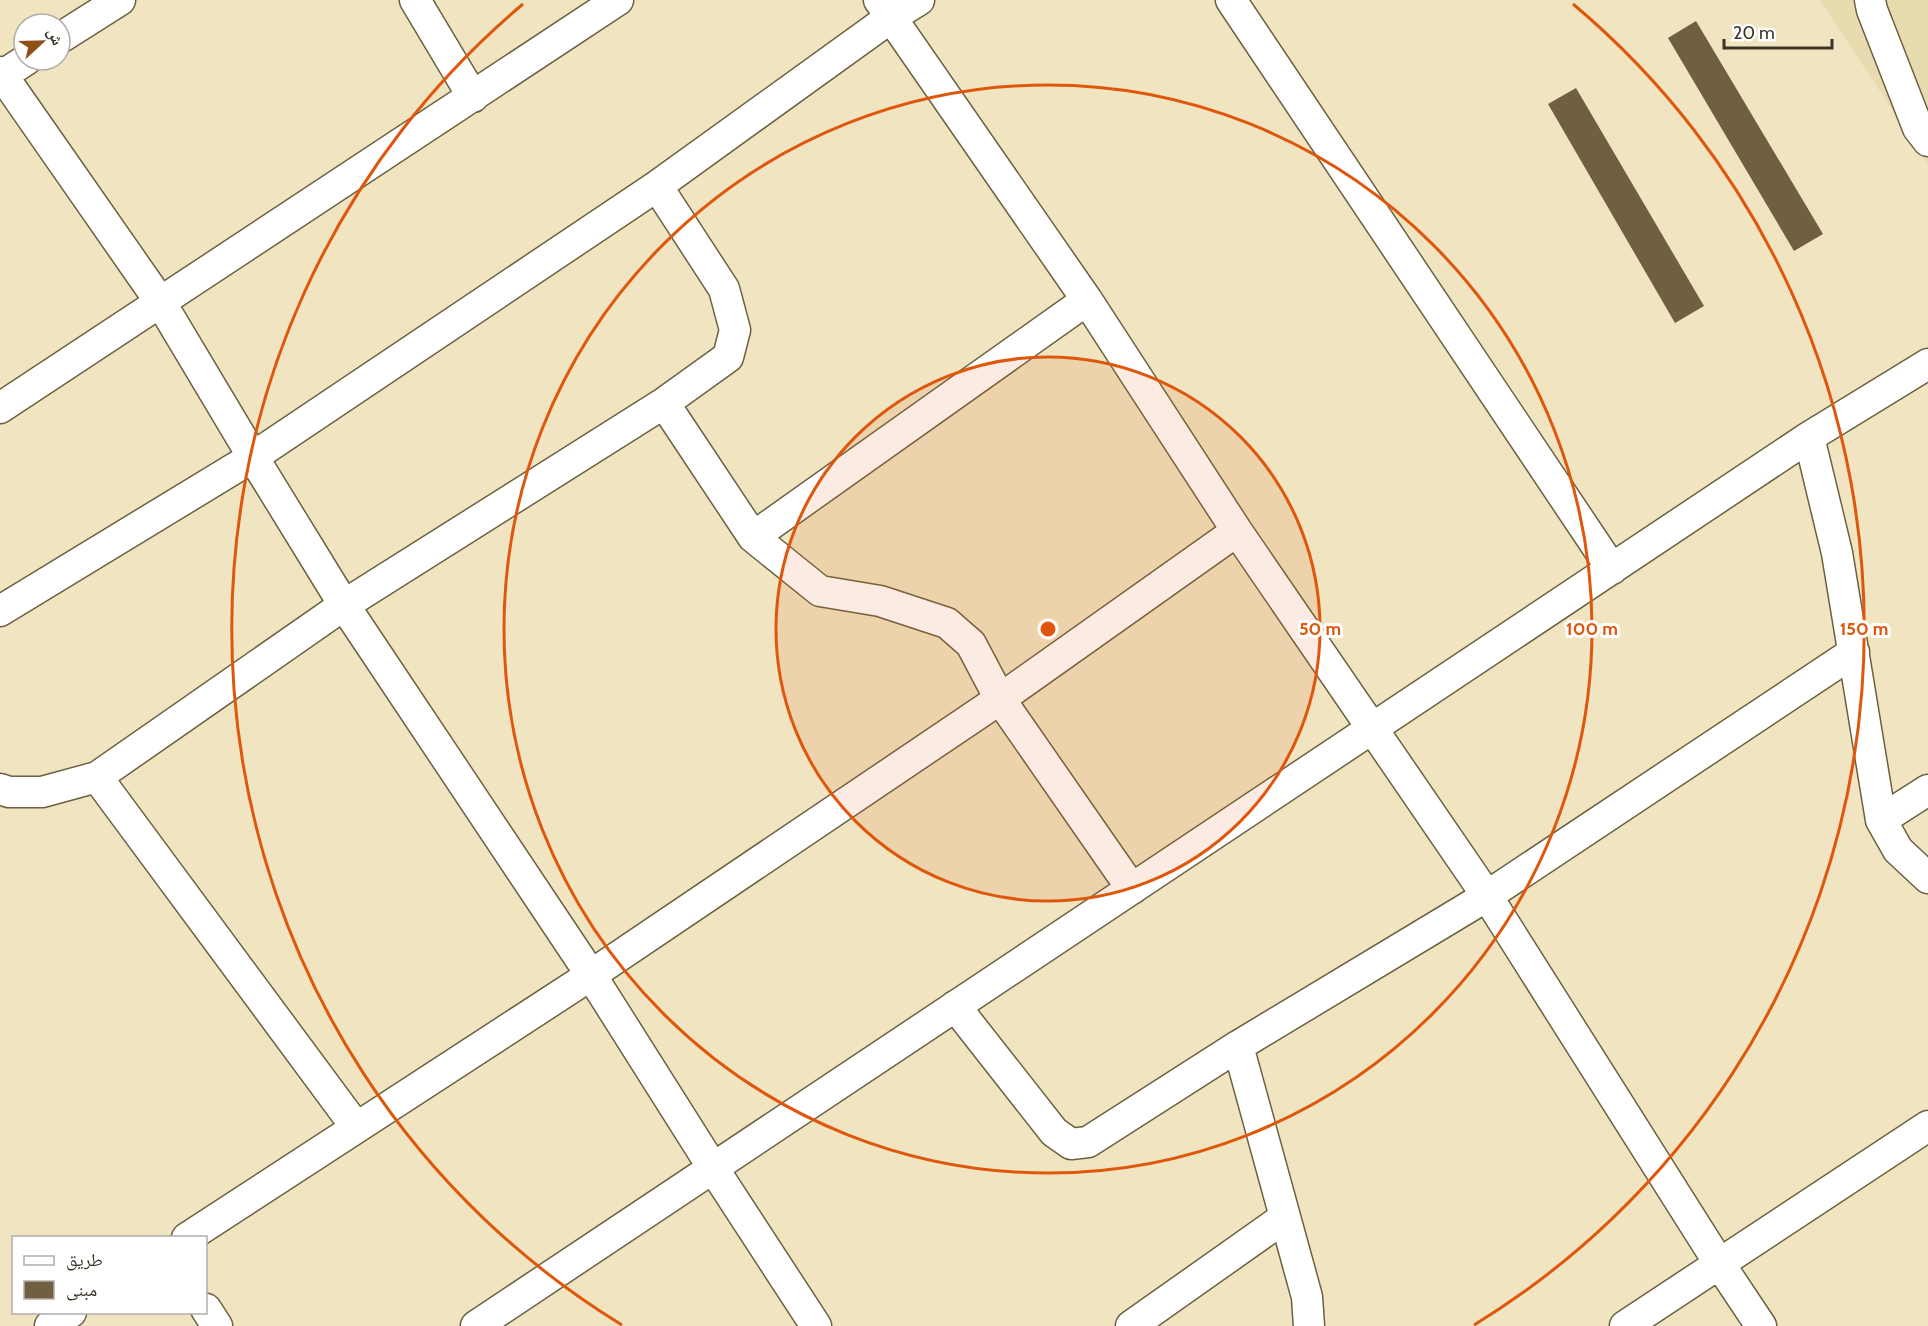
<svg xmlns="http://www.w3.org/2000/svg" width="1928" height="1326" font-family="Cabin,'Noto Naskh Arabic',sans-serif">
<style>
.built{fill:#e9dbb0}
.building{fill:#715f42}
.lines{fill:none;stroke-linecap:round;stroke-linejoin:round}
.street-casing{stroke:#6b6141;stroke-width:33}
.street{stroke:#fff;stroke-width:30}
.ring{fill:none;stroke:#df570d;stroke-width:3}
.centre{fill:#df570d;stroke:#fff;stroke-width:3}
.ring-label{font-size:18px;text-anchor:middle;font-weight:bold;fill:#df570d;stroke:#fff;stroke-width:6;stroke-linejoin:round;paint-order:stroke}
</style>
<rect width="100%" height="100%" fill="#f0e4c1"/>
<!-- built -->
<path class="built" d="M1820,0H1928V164Z"/>
<!-- building -->
<path class="building" d="M1696,21L1823,234L1794,251L1668,38Z
M1576,88L1704,306L1675,323L1548,104Z"/>
<g class="lines">
<!-- street casing -->
<g class="street-casing">
<path id="street" d="M415,0L473,97
M879,0L1087,300L1237,531L1487,896L1719,1263L1761,1326
M1231,0L1612,569
M1870,0L1872,10L1918,128L1928,141
M60,38L120,0
M0,72L161,303L253,457L344,605L591,975L713,1168L816,1326
M0,77L26,60
M664,403L753,537L820,591L880,601L947,623L971,644L1000,699L1132,889
M0,408L618,0
M1809,437L1837,553L1881,820L1898,850L1928,878
M753,537L1087,300
M0,611L253,457L657,186L890,18L919,0
M97,777L356,1127
M0,789L9,792H42L97,777L344,605L664,403L728,357L735,330L724,289L657,186
M1881,820L1928,790
M955,1006L1054,1132L1071,1144L1088,1142L1238,1046L1487,896L1854,652
M1238,1046L1307,1297L1309,1326
M187,1238L591,975L1000,699L1237,531
M206,1309L217,1326
M50,1326L71,1312
M476,1326L1809,437L1928,364
M1131,1326L1284,1218
M1625,1326L1928,1126"/>
</g>
<!-- street -->
<use href="#street" class="street"/>
</g>
<!-- distance rings -->
<circle cx="1048" cy="629" r="272" fill="#df570d" fill-opacity=".12"/>
<g class="ring">
<circle cx="1048" cy="629" r="272"/>
<circle cx="1048" cy="629" r="544"/>
<path d="M622 1325A816 816 0 0 1 523 4M1573 4A816 816 0 0 1 1474 1325"/>
</g>
<circle cx="1048" cy="629" r="9" class="centre"/>
<g class="ring-label">
<text x="1320" y="635">50 m</text>
<text x="1592" y="635">100 m</text>
<text x="1864" y="635">150 m</text>
</g>
<!-- legend -->
<rect x="12" y="1236" width="195" height="78" fill="#ffffff" stroke="#b0aea9" stroke-width="1.5"/>
<rect x="24" y="1256" width="30" height="9" fill="#ffffff" stroke="#b0aea9" stroke-width="1.5"/>
<text x="66" y="1266" font-size="18" fill="#3a3527">طريق</text>
<rect x="24" y="1281" width="30" height="18" fill="#715f42" stroke="#b0aea9" stroke-width="1.5"/>
<text x="66" y="1296" font-size="18" fill="#3a3527">مبنى</text>
<!-- north arrow -->
<g transform="translate(42 42) rotate(68)"><circle r="28" fill="#ffffff" stroke="#b0aea9" stroke-width="1.5"/>
<path d="M0-4.5L10 22L0 15L-10 22Z" fill="#8f5016"/>
<text y="-9" font-size="16" font-weight="bold" text-anchor="middle" fill="#3a3527">ش</text>
</g>
<!-- scale -->
<path d="M1724 39v9h108v-9" fill="none" stroke="#3a3527" stroke-width="3"/>
<text x="1733" y="39" font-size="18" fill="#3a3527" stroke="#ffffff" stroke-width="4.5" paint-order="stroke">20 m</text>
</svg>
